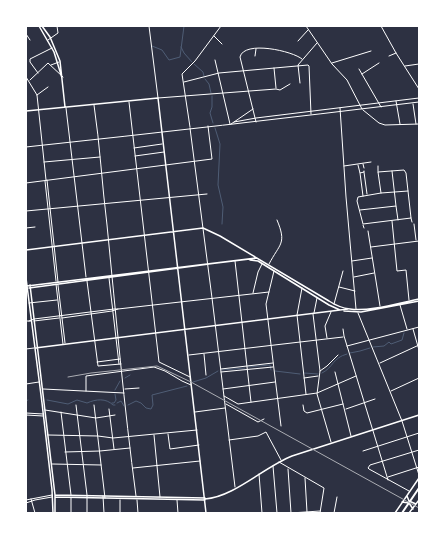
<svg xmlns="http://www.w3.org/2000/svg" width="445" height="539" font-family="Inter,sans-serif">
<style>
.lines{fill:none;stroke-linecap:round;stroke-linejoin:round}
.stream{stroke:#4f5d75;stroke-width:1}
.minor{stroke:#fff;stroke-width:1}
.tertiary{stroke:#fff;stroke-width:1}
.secondary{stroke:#fff;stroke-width:1.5}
.trunk{stroke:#fff;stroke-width:2}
.rail{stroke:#abadb3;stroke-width:1}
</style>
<rect width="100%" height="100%" fill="#2d3142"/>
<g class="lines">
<!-- stream -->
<path class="stream" d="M152,46L162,50L169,60L180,57L184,26
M181,47L184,53L192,62
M194,64L203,72L204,76
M205,79L209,84L211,93
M212,96V107L210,113L213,123
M215,128L220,144L218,185L223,207L222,224
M373,347L384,346L389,342L391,344L402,340L404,333
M350,353L360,351L370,348
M248,367L270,365L271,370
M222,370L245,368
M275,371L300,374
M304,373L318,374
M322,373C334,367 332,358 347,354
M125,378L130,375
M193,382L206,378L218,371
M115,390L120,381
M47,400L68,404L77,400L87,403C96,399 106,398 113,405H115
M26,401L28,400
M112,403H114L116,400L115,394
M117,403L121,401L124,406
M128,405L136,401L141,403L146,408L151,409L153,405L152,395L187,386"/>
<!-- minor -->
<path class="minor" d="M149,26L158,98L276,89L280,90L290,84
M381,26L396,53L419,89
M26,34L30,40
M214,36L222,44
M48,40L58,33L57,26
M298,41L308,30
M255,56L256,49
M389,56L396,53
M215,60L230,124
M332,63L371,51
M51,65L59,62
M405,66L419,64
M274,68L276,88
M359,69L381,107
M38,73L30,62V59L52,48
M362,74L379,63
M26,77L37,95L46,180
M30,80L48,63L63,77
M184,82L219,73L308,65L309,66L311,114
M300,83L298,65L317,43
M37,95L48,87
M396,101L400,124
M129,102L159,362L190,377
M413,104L416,124
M94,105C100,145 102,185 107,225C116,316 124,406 136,496
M66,108L86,277
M363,110L379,123L385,125L419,124
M234,122L253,109
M256,122L240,57C244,40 293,51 302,59
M190,128L212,298L235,487
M134,148L162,144
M135,156L164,152
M44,162L100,157
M363,164L364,168
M358,165L360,173L364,172V171
M344,166L371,162
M378,166V172
M392,171L396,206
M364,172L367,194
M360,173L363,196
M47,180L58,282
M45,181L56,281
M26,183L212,159L208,126
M381,193L378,172L404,170L406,173L411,218L363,224L357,201L358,197L381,193L408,191
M360,210L396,206L398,220
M26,211L207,194
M411,218L412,222
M392,221L397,271L406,270L409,300
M414,224L416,240
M363,225L364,228
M26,228L35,227
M368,231L380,306
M371,247L419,241
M235,261L251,402
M352,261L372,258
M269,264C280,243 287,244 277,220
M274,271L266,304L281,426
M354,277L374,273
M109,278L119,364
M87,281L98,366L121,364
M56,284L63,344
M58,285L65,343
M339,287L355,291
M302,288L297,315L306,394
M253,293L258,272L262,264
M29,303L57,300
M334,304L343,271
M400,305L407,329
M314,313L317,298
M358,313L402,421L419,475
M313,314L320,371L317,394L331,442
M62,318L112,311L118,309
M26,321H31
M29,321L34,319L114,309H118L269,292
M34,321L59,318
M343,329L344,336L388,480
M413,329L419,350
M327,338L325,326L331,312
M347,346L419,327
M204,354L206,375
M189,355L343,337
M97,362L120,359
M380,363L419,345
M221,369L273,363
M320,371L327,366L338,355
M221,372L273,367
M335,372L351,436
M304,378L318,376
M43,389L124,393
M125,389L139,388
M223,389L275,382
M86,391V376L154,367L165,371L182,381L191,385
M391,391L419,378
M224,396L238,404L317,393L356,376
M226,404L258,422L264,419
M76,405L87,495V513
M94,405L105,498
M303,405L304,411L307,413L343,404
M109,409L114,449
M346,409L375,399
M45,410L96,418L115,415
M61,412L71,495
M195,412L225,408
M26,413L43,414
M26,415L43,416
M168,434L170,449L199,445
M48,435L98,436L113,438L197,430
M154,435L160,497
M229,440L258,436L266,432L281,460
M363,451L419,433
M65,452L100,451L130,448
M279,462L324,488L320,513
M52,464L101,465
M273,466L277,513
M133,468L200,461
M288,469L291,513
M259,474L262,513
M388,477L419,467
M305,478L307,512
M409,491L369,469L368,468L370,465L419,450
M103,496L104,513
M31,499L35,513
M120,500V513
M177,500L178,513
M71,513V498
M291,513L320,511
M334,513L337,497"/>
<!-- tertiary -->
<path class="tertiary" d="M306,26L332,64L347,80L362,109
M340,108L346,197L356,309
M231,124L234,122L256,118L419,98
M190,127L182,74L195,61L221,26
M26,147C157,133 288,118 419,102
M26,349L34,348
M26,384L39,382
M26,500L52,495
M137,500L138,513
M26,503L35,500L52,497"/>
<!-- secondary -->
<path class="secondary" d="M39,26L54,52L62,78
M42,26L50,37L60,61L65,107
M26,111L158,98L206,513
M26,250L203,228L220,236L329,301C335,305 342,308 350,309C369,312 399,303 419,299
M250,260L258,261L329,305L340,310
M26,278L42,403L52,490L53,513
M30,285L55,495V513
M27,286L257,258
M29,288L209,264
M344,311L361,312L419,301
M35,348L348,309
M55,495L205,498
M407,496L409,501L416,504
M55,497L205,500
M205,499C234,497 264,467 292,456L419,415
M402,502L409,503L413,509
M395,513L419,478
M409,513L419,500"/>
<!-- trunk -->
<path class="trunk" d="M402,513L419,488"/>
<!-- rail -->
<path class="rail" d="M68,377L91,373L157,366L191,382L419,508"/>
</g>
<!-- border -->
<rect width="445" height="539" fill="none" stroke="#ffffff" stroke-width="54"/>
</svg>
